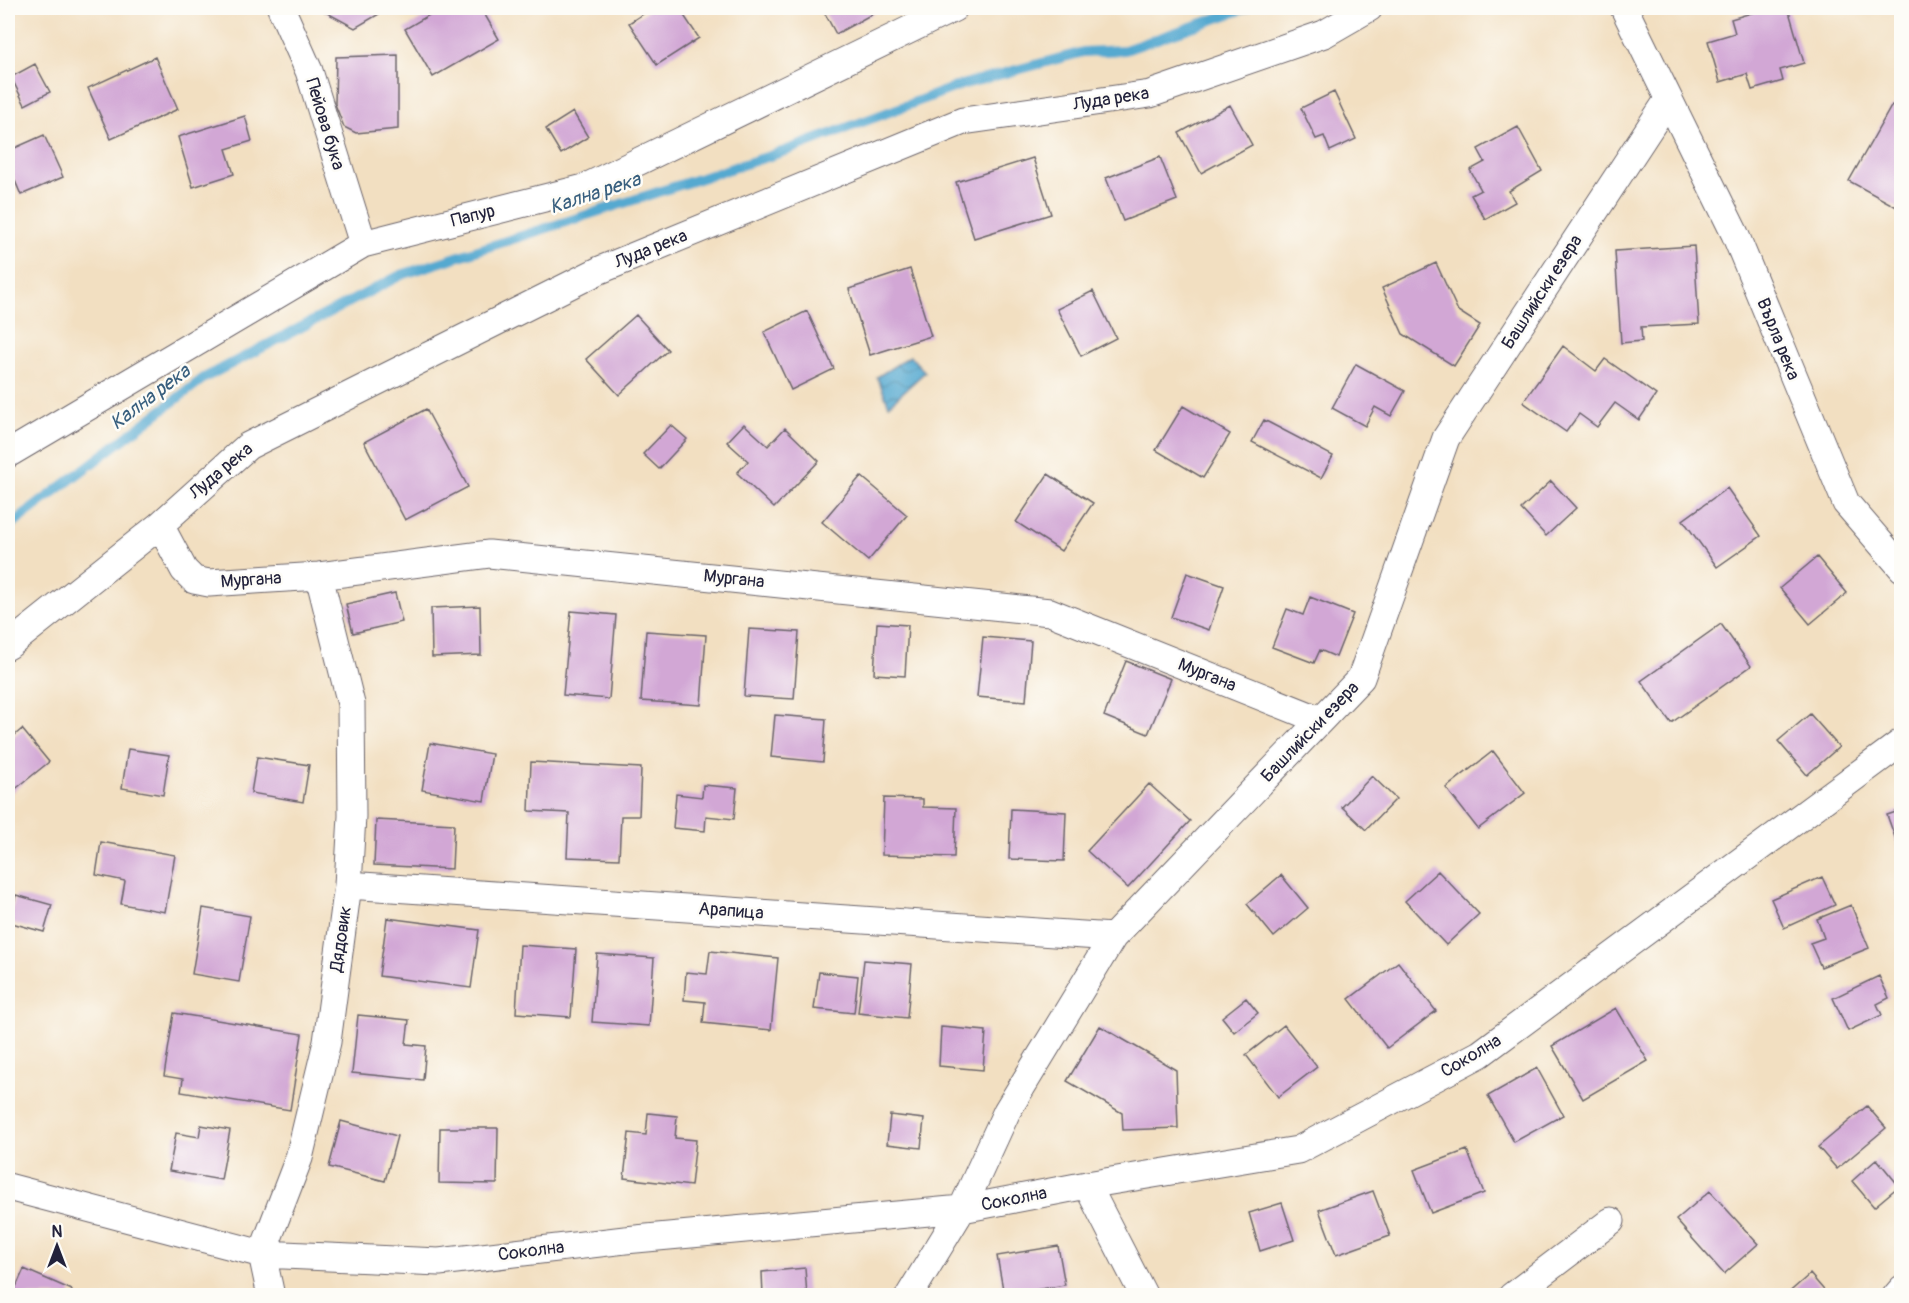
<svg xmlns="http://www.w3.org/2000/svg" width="1909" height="1303" font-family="Pangolin,sans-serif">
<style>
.water{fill:url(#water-waves);stroke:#3b6686;stroke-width:1.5}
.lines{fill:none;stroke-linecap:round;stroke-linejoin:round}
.stream{stroke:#54a9d0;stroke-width:10}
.building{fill:#d2a7d5}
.minor-casing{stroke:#6b646a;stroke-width:29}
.minor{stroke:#fff;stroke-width:27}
.labels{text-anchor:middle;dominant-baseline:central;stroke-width:5;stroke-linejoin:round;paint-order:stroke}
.street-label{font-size:18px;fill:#22223b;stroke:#fdfcf7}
.water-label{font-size:20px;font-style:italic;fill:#385f7e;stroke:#fdfcf7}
</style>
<defs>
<pattern id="water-waves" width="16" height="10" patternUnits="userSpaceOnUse" patternTransform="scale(1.5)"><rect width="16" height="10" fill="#54a9d0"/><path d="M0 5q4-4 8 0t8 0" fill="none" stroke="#4589aa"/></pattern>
</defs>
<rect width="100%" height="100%" fill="#fdfcf7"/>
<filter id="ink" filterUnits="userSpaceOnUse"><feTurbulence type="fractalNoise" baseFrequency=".0167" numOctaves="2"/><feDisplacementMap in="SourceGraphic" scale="12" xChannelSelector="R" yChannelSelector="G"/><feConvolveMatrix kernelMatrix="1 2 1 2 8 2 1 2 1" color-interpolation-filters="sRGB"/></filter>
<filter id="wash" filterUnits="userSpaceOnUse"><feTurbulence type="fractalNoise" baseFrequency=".008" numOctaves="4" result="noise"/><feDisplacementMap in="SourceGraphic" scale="24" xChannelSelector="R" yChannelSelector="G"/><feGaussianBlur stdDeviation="1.35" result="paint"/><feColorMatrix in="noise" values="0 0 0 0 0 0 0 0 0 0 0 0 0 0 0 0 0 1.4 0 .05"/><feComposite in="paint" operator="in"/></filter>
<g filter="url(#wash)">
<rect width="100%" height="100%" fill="#f2dfc1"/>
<!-- water -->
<path class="water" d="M910,356L925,372L889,405L877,377Z"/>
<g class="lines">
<!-- stream -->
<path class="stream" d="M8,527L204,378L401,275L785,151L961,85L1083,52L1125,50L1246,8"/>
</g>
<g id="blocks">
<!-- building -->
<path class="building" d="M318,8H375L379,14L355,28Z
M434,8H481L499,39L433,77L405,29L436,11Z
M652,8H679L699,38L657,65L629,23Z
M822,8H883L836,34Z
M1768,8H1788L1804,63L1780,70L1783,81L1752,90L1747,74L1720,82L1708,41L1735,33L1731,19Z
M398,55V129L356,133L344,127L335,104L336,57Z
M155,57L178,109L111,139L88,88Z
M35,64L50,92L25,105L11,77Z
M1334,92L1356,139L1330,151L1324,136L1316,139L1301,108Z
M1230,105L1252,145L1201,173L1179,133Z
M1892,105L1902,110V210L1849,181Z
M573,112L588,137L561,154L546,129Z
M245,116L252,141L226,149L234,174L193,187L178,137Z
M1518,127L1542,171L1509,191L1515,202L1485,219L1471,195L1481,190L1470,170L1485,162L1478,149Z
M44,135L63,177L21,195L8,164V151Z
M1160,157L1177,200L1123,221L1106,178Z
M1033,158L1051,214L974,238L956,182Z
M1694,246L1699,324L1641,327L1642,341L1621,343L1615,251Z
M1436,263L1458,311L1480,325L1454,366L1403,334L1382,288Z
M910,269L931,336L870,355L849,289Z
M1093,291L1116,338L1081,356L1057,309Z
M807,311L834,369L791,390L764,332Z
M636,315L668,350L619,395L586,359Z
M1563,346L1596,371L1605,359L1656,395L1639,420L1615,403L1597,427L1579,414L1566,432L1523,402Z
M1356,364L1405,391L1391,416L1375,407L1365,426L1332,408Z
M1183,406L1230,434L1203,478L1156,450Z
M426,409L468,487L405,520L364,442Z
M1264,420L1333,456L1321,478L1252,442Z
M744,424L768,446L785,428L819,461L774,508L737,473L748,461L727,442Z
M671,425L687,439L659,469L643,454Z
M1048,474L1093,503L1061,551L1016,522Z
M861,476L907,515L868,561L822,522Z
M1551,481L1576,508L1546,536L1521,509Z
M1727,488L1761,536L1717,567L1683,520Z
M1817,557L1847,593L1810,624L1780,588Z
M1187,573L1224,586L1209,630L1171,617Z
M395,593L402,622L353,633L346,604Z
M1310,597L1353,614L1336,657L1320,650L1314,663L1272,647L1287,609L1303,615Z
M480,606L481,655L432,657L431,608Z
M571,611L616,615L609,699L563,695Z
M877,623L908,625L905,676L874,674Z
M1721,624L1751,666L1671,723L1641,681Z
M749,629L799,632L794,699L744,696Z
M646,631L706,635L701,705L641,701Z
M983,637L1031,641L1026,701L977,697Z
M1126,661L1171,679L1148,734L1104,716Z
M1810,714L1839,747L1807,775L1778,741Z
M775,715L826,719L823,762L771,757Z
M22,729L49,762L8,795V741Z
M430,743L492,754L484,801L422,790Z
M128,749L169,755L163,795L122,788Z
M1493,751L1525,793L1478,829L1446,788Z
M257,757L309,765L303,802L251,793Z
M531,762L641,768L639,816H621L619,859L567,857L569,813L529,811Z
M1372,776L1396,799L1366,830L1342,807Z
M1149,784L1190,821L1128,888L1087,851Z
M703,785L737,788L734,819L706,816L705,831L673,828L676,794L702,797Z
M884,798L923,799V807L956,808L954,857L882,855Z
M1011,809L1066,812L1064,861L1009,859Z
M1902,810V854H1901L1887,815Z
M376,820L454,824L452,869L374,865Z
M101,842L175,855L165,912L121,904L125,881L96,875Z
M1438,871L1479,914L1446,945L1405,901Z
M1281,875L1308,908L1274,937L1247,904Z
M1822,877L1835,905L1784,928L1771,899Z
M16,895L52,905L44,932L8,922Z
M1851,905L1869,948L1821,967L1810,943L1824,938L1817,919Z
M203,908L250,916L239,982L192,974Z
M387,918L479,930L471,988L379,976Z
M520,945L576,949L571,1017L516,1013Z
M710,951L778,958L771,1030L703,1023L705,1002L684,1000L686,972L707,974Z
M597,954L654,958L649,1026L592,1022Z
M864,960L912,964L907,1018L858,1013Z
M1398,962L1436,1011L1387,1048L1349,999Z
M819,972L858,976L854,1013L814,1009Z
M1879,976L1889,998L1877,1004L1882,1015L1848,1031L1833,998Z
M1246,998L1258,1013L1234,1032L1222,1017Z
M1616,1008L1648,1061L1583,1099L1552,1046Z
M174,1013L302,1034L290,1110L181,1092L183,1079L164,1076Z
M358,1015L409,1020L406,1044L426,1046L423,1080L352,1073Z
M1284,1025L1317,1067L1278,1097L1246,1055Z
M1100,1026L1176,1070L1178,1128L1123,1130L1122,1113L1067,1081Z
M941,1027L986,1031L983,1070L939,1066Z
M1537,1068L1563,1115L1514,1142L1488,1096Z
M1867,1106L1886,1128L1837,1169L1818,1147Z
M648,1113L677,1116L675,1138L696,1140L691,1186L624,1178L629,1133L646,1135Z
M890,1115L924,1119L921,1148L887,1144Z
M341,1121L397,1136L385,1181L329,1167Z
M201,1125L230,1130L221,1180L169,1171L176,1133L199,1137Z
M440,1128H498L497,1184L439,1183Z
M1467,1150L1484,1193L1431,1213L1414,1170Z
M1877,1159L1899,1186L1874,1207L1852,1181Z
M1373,1191L1390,1236L1336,1255L1319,1210Z
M1710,1191L1758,1244L1724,1274L1676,1220Z
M1282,1203L1294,1240L1260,1251L1249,1213Z
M1058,1246L1065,1285L1004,1295L997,1256Z
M805,1268L807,1296H763L762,1272Z
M24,1269L72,1290L70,1296H12Z
M1810,1274L1829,1296H1785Z"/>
</g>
</g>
<g filter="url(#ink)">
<use href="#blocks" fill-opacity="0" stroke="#6b646a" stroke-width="1.5"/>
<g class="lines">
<!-- minor casing -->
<g class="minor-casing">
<path id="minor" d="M281,8L309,71L363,244
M1624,8L1735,234L1846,503L1902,568
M8,454L363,244L584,188L954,8
M160,525L184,570L194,580L209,583L319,576L489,554L1050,612L1320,720
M8,646L160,525L248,446L600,270L963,121L1150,94L1324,34L1369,8
M348,885L1113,937
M1087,1185L1144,1296
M8,1187L262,1254L439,1262L625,1240L962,1209L1087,1185L1298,1150L1480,1054L1902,742
M271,1296L262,1254L299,1158L327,1042L348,885L352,816L351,704L319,576
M909,1296L962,1209L1007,1111L1113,937L1361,678L1446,438L1668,100
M1512,1296L1611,1221
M1896,1296L1902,1289"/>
</g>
<!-- minor -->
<use href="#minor" class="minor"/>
</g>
</g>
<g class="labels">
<!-- street labels -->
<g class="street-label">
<text transform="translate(1111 99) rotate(-9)">Луда река</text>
<text transform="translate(325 124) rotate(73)">Пейова бука</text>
<text transform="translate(473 216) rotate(-14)">Папур</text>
<text transform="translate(651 249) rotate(-22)">Луда река</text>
<text transform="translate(1542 292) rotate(-57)">Башлийски езера</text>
<text transform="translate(1778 339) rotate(68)">Върла река</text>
<text transform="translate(221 471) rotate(-40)">Луда река</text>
<text transform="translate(734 579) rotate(6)">Мургана</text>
<text transform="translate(251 580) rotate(-4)">Мургана</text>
<text transform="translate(1207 675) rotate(22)">Мургана</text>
<text transform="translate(1310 732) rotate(-46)">Башлийски езера</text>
<text transform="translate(731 911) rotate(4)">Арапица</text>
<text transform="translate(341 939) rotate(-82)">Дядовик</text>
<text transform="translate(1471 1056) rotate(-31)">Соколна</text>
<text transform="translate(1014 1199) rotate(-11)">Соколна</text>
<text transform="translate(531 1251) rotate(-7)">Соколна</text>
</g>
<!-- water labels -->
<g class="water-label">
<text transform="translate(595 193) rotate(-18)">Кална река</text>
<text transform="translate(150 397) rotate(-37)">Кална река</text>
</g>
</g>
<!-- margin -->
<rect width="1909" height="1303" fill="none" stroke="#fdfcf7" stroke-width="30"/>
<!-- north arrow -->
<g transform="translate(57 1246)" stroke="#fdfcf7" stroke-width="4.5" paint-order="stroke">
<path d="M0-4.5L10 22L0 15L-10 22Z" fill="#22223b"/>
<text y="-9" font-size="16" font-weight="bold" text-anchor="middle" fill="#22223b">N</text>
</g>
</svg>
